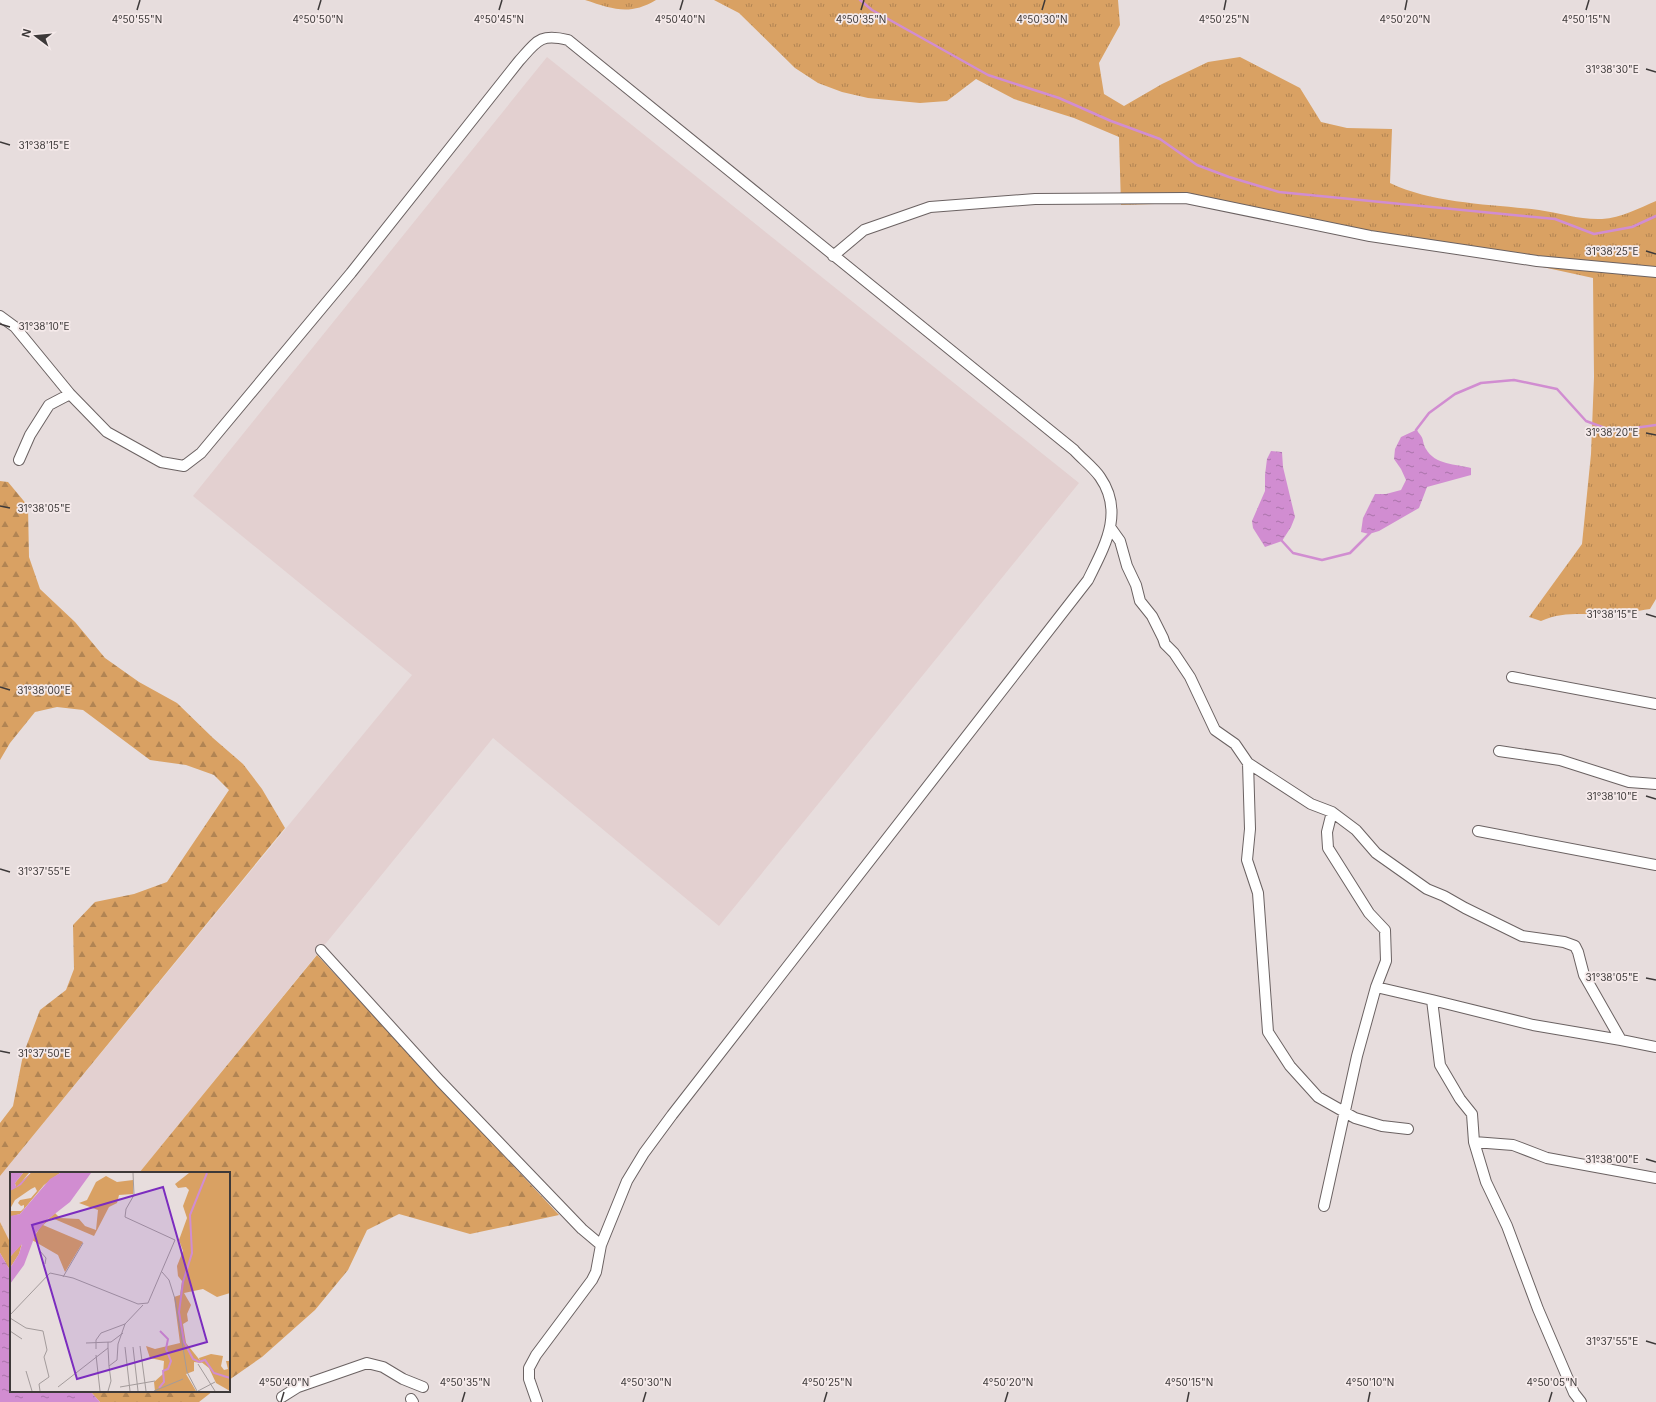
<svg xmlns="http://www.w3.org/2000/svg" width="1656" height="1402" font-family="Inter,sans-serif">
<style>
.built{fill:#e3d0d0}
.grass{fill:url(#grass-tufts)}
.forest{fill:url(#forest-firs)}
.water{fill:url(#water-ripples)}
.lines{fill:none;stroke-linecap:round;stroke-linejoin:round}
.stream{stroke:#d18dd1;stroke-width:2.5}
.minor-casing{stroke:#6b6262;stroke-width:12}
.minor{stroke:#fff;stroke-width:10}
.ticks{fill:none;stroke:#3d3939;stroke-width:1.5}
.inset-river{fill:none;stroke:#d18dd1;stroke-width:2}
.inset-road{fill:none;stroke:#a39b9b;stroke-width:1}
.view{fill:#7b2cbf;fill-opacity:0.15;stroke:#7b2cbf;stroke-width:2}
.inset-edge{fill:none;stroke:#3d3939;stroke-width:2}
.ticks-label{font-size:10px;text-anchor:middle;fill:#3d3939;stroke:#f5eaea;stroke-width:3.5;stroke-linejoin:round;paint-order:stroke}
</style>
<defs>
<pattern id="grass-tufts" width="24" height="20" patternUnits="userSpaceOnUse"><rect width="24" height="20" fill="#d9a163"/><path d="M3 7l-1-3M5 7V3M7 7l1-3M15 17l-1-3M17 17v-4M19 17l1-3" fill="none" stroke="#b18453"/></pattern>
<pattern id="forest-firs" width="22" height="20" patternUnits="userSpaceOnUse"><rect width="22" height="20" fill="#d9a163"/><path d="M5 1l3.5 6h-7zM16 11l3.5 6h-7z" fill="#b18453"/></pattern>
<pattern id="water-ripples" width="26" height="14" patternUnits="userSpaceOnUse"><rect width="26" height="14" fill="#d18dd1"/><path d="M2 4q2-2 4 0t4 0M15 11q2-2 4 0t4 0" fill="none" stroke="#ab74ab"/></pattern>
</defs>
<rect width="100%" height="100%" fill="#e7dddd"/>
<!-- built -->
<path class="built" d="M547,57L1079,483L719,926L493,738L139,1173H11V1244L0,1222V1176L412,675L193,496Z"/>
<!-- grass -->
<path class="grass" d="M585,0H656C629,16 613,9 585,0Z
M714,0H1118L1120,25L1099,63L1104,94L1124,106L1162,84L1208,62L1240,57L1300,88L1321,122L1347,128L1392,129L1390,183C1434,204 1491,204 1539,210C1559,213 1581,220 1602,219C1621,218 1639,208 1656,201V599L1650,609C1636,611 1621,614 1606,614C1582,615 1564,611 1541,621L1529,617L1582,544L1591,454L1594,377L1593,278L1538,266L1404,246L1189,203L1121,205L1119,137L1074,118L1014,99L976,79L947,101L920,103L868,98L842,92L818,83L795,68L739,13Z"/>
<!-- forest -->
<path class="forest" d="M0,481L8,482L28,506L29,557L40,589L75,622L105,658L139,682L177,703L213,738L243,764L262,789L285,828L0,1176V1123L13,1106L23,1055L40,1010L66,990L74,969L73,925L95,902L134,894L167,882L229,790L214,775L186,765L150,760L83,710L57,707L35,712L10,743L0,760Z
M317,955L559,1215L470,1234L399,1214L367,1230L348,1270L315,1310L262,1357L229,1380V1173H139Z
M0,1222L11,1244V1272L0,1253Z
M90,1391H213L199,1402H100Z"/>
<!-- water -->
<path class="water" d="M1416,430C1426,440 1421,440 1426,449C1435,465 1456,464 1471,468V475L1427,487L1419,508L1379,531L1369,534L1361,532L1363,518L1375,494H1386L1401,490L1406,480L1401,469L1394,459L1395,449L1401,437Z
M1271,451L1282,452L1283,467L1295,517L1291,527L1282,541L1265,547L1253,528L1252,521L1265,491V475L1267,459Z
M0,1253L11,1272V1391H90L100,1402H0Z"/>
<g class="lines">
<!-- stream -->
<path class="stream" d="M860,0L872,10L988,75L1059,98L1111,121L1160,139L1197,165L1229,177L1279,192L1555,219L1594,234L1632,227L1656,216
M1417,434L1416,430L1429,413L1455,394L1481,383L1514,380L1557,389L1586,421L1613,431L1656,425
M1282,541L1293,553L1322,560L1350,553L1370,533"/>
<!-- minor casing -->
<g class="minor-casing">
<path id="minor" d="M833,256L864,230L930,207L1035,199L1186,198L1370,236L1537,261L1656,272
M0,316L15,327L70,394L107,432L161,462L184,466L201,453L351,273L519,61C537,41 540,33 568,40L1074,450C1082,459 1093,467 1100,477C1125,513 1104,547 1088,580L672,1115L644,1153L627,1181L601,1245L596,1272L592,1280L536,1355L529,1368V1379L537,1402
M19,460L30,435L49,405L70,394
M1110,527L1120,541L1127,566L1136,585L1140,601L1152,616L1163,638L1165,644L1174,653L1190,677L1215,730L1235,744L1248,763L1311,804L1332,812L1356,830L1376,853L1427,889L1444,896L1465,908L1522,936L1564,942L1575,946L1578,952L1584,975L1621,1040L1656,1047
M1512,677L1656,704
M1499,751L1560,760L1629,782L1656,784
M1248,763L1250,829L1247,860L1258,893L1268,1032L1290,1066L1318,1097L1355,1118L1382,1126L1408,1129
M1478,831L1656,865
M321,950L440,1081L582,1229L601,1245
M1376,987L1432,1000L1440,1065L1460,1099L1472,1114L1474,1142L1486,1182L1507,1226L1538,1309L1574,1393L1581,1402
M1432,1000L1533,1025L1621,1040
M1474,1142L1513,1145L1547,1158L1656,1178
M1324,1206L1357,1056L1376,987L1386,961L1385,930L1369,913L1328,848L1327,832L1332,812
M282,1397L298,1387L367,1363L383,1367L403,1379L423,1387
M411,1399L413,1402"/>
</g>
<!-- minor -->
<use href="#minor" class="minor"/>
</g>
<!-- ticks -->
<path class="ticks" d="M137,10L140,0M318,10L321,0M499,10L502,0M680,10L683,0M861,10L864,0M1042,10L1045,0M1224,10L1226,0M1405,10L1407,0M1586,10L1589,0M1646,69L1656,72M0,142L10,145M1646,251L1656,254M0,324L10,327M1646,433L1656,435M0,506L10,508M1646,614L1656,617M0,687L10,690M1646,796L1656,799M0,869L10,872M1646,978L1656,980M0,1051L10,1053M1646,1159L1656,1162M1646,1341L1656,1344M281,1402L284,1392M462,1402L465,1392M643,1402L646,1392M824,1402L827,1392M1005,1402L1008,1392M1187,1402L1189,1392M1368,1402L1370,1392M1549,1402L1552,1392"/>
<!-- overview -->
<g transform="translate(10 1172)">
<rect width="220" height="220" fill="#e7dddd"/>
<path d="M21,1H50L34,13L10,42L0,45V39H11L14,36V33L11,34L8,31L10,28L21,26L27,19L25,15L21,17L5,28L0,37V19ZM179,1H220V121L207,125L193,117L174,121L181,133L177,142L178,149L173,152L176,171L192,191L184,190V199L176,202L186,219H145L144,210L153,202L154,189L140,186L136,174L145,177L170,171L164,125L170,123L172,109L168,104L167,94L173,79L169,68L177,46L173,34L179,18L176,15L168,16L165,12Z" fill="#d9a163"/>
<path d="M96,4L107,10L123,8V22L109,23L107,31L99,35L84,64L42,46L33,53L73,70L55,100L48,83L22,68L31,54L45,41L50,46L69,47L75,54L86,58L88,38L69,31L77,28L86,10Z" fill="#d9a163"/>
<path d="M13,1H19L6,16L21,1H31L14,12L0,27L1,16L6,15L5,11ZM12,71L9,82L0,96V85ZM201,182L213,184L211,194L214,198L218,197L216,189H220V219L206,211L199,196L190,189L189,186Z" fill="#d9a163"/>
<path d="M0,1H13L5,11L6,15L21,1L11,13L0,19ZM50,1H81L60,30L37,48L26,61L14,93L0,112V96L9,82L12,72L0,85V44L10,42L40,7Z" fill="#d18dd1"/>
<path class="inset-river" d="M197,1L180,43L182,81L173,110L169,140L174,170L183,187L189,190L195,188L204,201L220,206M149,216L154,210L153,199L158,197L161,189L156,177L158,167L150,159"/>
<path class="inset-road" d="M30,79L36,86L35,92M152,100L159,108L165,127L177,200L187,219M53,105L73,71M0,143L40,101L63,106L128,132L138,131L165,68L115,45L116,37L124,23L123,1M0,146L16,156L33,159L37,178L34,185L39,205L29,212L30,219M0,159L12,167M76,171L101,170L113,161M130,174L136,219M115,175L120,219M123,175L128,219M98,176L99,194M86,177V168L91,161L115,152M86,183L90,219M188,192L205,219M16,199L22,219M48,215L98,176V170M110,215L145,209M98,219L101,209L99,194L107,188L108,172L115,152L133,133M144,219L173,207M188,219L205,210"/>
<path class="view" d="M153,15L197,170L67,207L22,53Z"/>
<rect width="220" height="220" class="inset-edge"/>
</g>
<g class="ticks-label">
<text x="137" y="23">4°50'55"N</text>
<text x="318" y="23">4°50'50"N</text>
<text x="499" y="23">4°50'45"N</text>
<text x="680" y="23">4°50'40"N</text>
<text x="861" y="23">4°50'35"N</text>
<text x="1042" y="23">4°50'30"N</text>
<text x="1224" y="23">4°50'25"N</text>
<text x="1405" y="23">4°50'20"N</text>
<text x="1586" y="23">4°50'15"N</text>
<text x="1612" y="73">31°38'30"E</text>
<text x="44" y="149">31°38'15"E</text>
<text x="1612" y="255">31°38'25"E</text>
<text x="44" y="330">31°38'10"E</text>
<text x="1612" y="436">31°38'20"E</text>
<text x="44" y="512">31°38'05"E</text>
<text x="1612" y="618">31°38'15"E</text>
<text x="44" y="694">31°38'00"E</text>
<text x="1612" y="800">31°38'10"E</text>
<text x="44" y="875">31°37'55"E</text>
<text x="1612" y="981">31°38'05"E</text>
<text x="44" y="1057">31°37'50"E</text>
<text x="1612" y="1163">31°38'00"E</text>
<text x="1612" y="1345">31°37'55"E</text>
<text x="284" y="1386">4°50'40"N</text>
<text x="465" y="1386">4°50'35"N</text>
<text x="646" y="1386">4°50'30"N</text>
<text x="827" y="1386">4°50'25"N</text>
<text x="1008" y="1386">4°50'20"N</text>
<text x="1189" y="1386">4°50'15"N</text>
<text x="1370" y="1386">4°50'10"N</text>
<text x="1552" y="1386">4°50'05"N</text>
</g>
<!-- north arrow -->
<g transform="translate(36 36) rotate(286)" stroke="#f5eaea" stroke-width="3" paint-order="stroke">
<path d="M0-3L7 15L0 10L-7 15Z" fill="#3d3939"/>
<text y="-6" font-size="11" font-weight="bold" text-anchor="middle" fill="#3d3939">N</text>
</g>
</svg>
